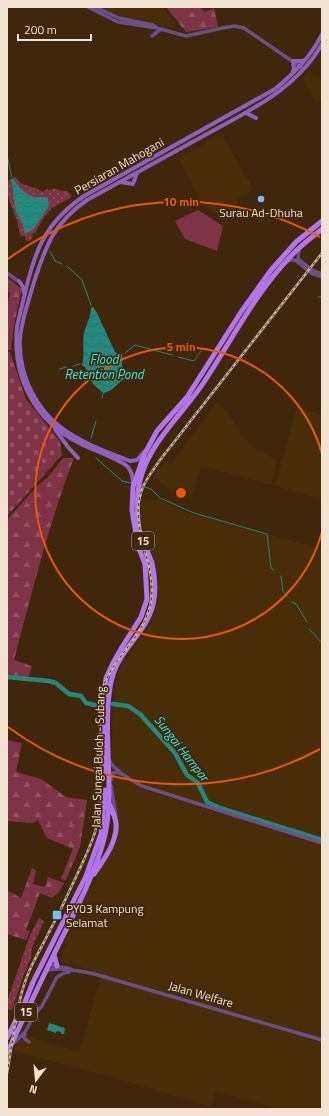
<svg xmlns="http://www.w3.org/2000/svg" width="329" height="1116" font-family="'Titillium Web',sans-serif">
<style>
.built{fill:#492c08}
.forest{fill:url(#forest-firs)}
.cemetery{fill:url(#cemetery-stones)}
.park{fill:url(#park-dots)}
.pitch{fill:#7e3347}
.water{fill:url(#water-waves)}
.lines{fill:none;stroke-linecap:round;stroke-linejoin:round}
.stream{stroke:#24887f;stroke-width:1}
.river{stroke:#24887f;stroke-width:4.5}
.tertiary{stroke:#6b4f88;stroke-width:3.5}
.secondary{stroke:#8e5fbb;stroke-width:4}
.trunk{stroke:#b276ea;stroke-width:5}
.rail-casing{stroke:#c6b4a1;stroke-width:2.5}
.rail{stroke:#40270c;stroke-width:1;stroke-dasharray:3;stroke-linecap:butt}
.ring{fill:none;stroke:#e8590c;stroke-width:2}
.poi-dot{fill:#7bbef8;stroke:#40270c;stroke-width:1.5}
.labels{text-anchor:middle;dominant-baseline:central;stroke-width:3.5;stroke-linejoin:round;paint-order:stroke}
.shield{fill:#40270c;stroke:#bdaa97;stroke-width:1}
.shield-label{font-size:11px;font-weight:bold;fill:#f2e2d2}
.street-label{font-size:12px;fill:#f2e2d2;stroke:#40270c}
.poi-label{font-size:12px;fill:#f2e2d2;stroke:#40270c}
.water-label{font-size:13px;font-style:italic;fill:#2fefdf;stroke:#40270c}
.centre{fill:#e8590c;stroke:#40270c;stroke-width:2}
.ring-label{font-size:12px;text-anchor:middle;font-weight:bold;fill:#e8590c;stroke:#40270c;stroke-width:3.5;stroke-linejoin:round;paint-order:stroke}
</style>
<defs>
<pattern id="forest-firs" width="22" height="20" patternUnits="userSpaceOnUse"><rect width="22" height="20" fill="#7e3347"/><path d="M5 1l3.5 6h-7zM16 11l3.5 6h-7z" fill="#915061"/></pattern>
<pattern id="cemetery-stones" width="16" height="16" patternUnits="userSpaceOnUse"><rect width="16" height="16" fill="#7e3347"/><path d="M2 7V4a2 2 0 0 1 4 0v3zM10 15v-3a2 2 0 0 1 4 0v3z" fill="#915061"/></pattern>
<pattern id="park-dots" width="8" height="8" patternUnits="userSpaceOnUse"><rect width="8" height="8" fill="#7e3347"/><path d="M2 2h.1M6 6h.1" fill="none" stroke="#915061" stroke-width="1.8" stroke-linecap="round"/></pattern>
<pattern id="water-waves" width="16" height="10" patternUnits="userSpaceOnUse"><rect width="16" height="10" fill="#24887f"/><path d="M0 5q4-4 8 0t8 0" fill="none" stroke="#336d65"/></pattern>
</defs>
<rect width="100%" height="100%" fill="#40270c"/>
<!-- built -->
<path class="built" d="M101,7H162L176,24L174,29L146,21L125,18L107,11Z
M309,71L322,81V100L318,104L302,79Z
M221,134L253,188L245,196L238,199V203L233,210L228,207L221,217L203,205L178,158Z
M217,402L229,413L235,426L242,435L256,449L275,459L277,462L271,485L205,467L201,468L191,499L169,489L153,476L165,461L171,464Z
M297,407L322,415V499L275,486L283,457Z
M142,499L161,501L188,513L322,549V1109H278L215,1091L211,1107L118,1079L14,1051L17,1042L26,1036L79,1052L102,973L62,962L61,959L66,946L65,939L71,922L111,853L118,820L110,771L115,683L122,664L142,636L155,610L159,578L141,517Z"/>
<!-- forest -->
<path class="forest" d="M166,7H200L205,12L214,8L218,27L186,32Z
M7,277L22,289L14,325L11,350H7V305L10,293L7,291Z
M63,458H74C49,524 32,592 14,660L32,666L28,678L7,675V520L37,486L48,477Z
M7,740L22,743L16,772L41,779L66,797L87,800L80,847L66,880L61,879L73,849L47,838L38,820L32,823L7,821Z
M32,868L36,870L33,884L45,887L48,877L64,883L59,892L52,898L40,893L26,930L30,931L26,940L7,934V890L21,898Z"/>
<!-- cemetery -->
<path class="cemetery" d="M7,352H10L26,399L60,441L62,455L7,516Z"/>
<!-- park -->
<path class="park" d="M15,177L22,184L35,188L43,192L47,189L51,190L53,188L62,191H67L71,195L70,198L52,208L44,217L35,233H33L32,239L29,241H26L25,236H21C18,231 19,225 17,220C13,209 3,191 9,180Z
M39,918L44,921L32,948L31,958L24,974L12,1010L7,1009V1002L30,935Z"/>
<!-- pitch -->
<path class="pitch" d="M198,210L223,226L217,251L185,239L175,221Z"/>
<!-- water -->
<path class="water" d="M11,179H14C18,187 25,195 35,197C40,198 44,196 48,198L49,206L33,230L25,234L22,222L16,212Z
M91,307H93L97,313L115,352L118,354H122C123,358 122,361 122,365C123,369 126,373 126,378C115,384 116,390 103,393L93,384L85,367L82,365C85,354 82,344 84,333C86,324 91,317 91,307Z
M49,1023L65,1028L64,1034H61V1032L57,1031L56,1033L47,1030Z"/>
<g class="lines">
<!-- stream -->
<path class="stream" d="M7,157C9,160 10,172 12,177
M50,251L55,261L62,264
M67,266L82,280L91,305
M318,297H322
M125,353L135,345L172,355
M178,357L194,361L201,351
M73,366L80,364
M59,369L67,367
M102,398L103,393
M91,438L96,421
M96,458L122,481L131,483
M145,487L151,489L160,498L194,513L267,534L271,568L274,570
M281,576L283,591L288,597
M292,602L296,604L307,622
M309,629L322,643"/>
<!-- river -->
<path class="river" d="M7,677L49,681L56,683L69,694L81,696L86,703L95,705
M113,704L128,706L140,714L175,753L187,775L198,783L207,802L220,808L322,840"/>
<!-- tertiary -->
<path class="tertiary" d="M88,7L118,22L157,28L186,36L223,28L234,26L244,28L302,68
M95,7L119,18L153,25L156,27
M152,36L161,29
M299,250L298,259L312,270L322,274
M287,262L289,260H295L311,273L322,277
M7,273L21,283
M109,760C114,770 132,781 142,786L322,843
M111,780L113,773L117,772L121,774
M111,786L116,816
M48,965L67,968L73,970
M46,971C54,966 88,972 98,975L322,1040
M25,1033L24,1038L29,1042
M13,1044L25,1032L35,1014L42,1006L57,977L64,973L69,972"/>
<!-- secondary -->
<path class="secondary" d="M292,74L294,69L293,61H302L305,60
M246,113L256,118
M120,182L133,184L137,173
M19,281L23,287L24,293
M55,429L68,447L78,458
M144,452L137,460L130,461C109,453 87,445 69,433C37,413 18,375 20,338C22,318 29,300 34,282C46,245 54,223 87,200C123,180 160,160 196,140C242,114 295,92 322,44
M133,484C133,478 132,472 128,467C122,460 91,449 81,444C34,421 12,377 17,326C24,299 31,260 44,238C54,220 68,207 84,196L275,89C294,73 311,57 322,34"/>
<!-- trunk -->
<path class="trunk" d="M104,772V698L106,678L113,663L122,647L141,617L147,599L145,564L138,546L132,510L133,487L144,455L157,431L187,397L241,312L271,270L296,242L322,221
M94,874C103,861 118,841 116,823C115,816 112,810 109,803
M54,955L57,966
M7,1038L25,1002L33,982L86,876L101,834L105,790
M7,1053C26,1013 45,972 65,932C79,903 94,874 103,843C116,798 103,741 109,695C110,681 114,668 122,656C133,639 148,625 153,605C156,592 155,576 152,563C148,552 142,541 139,529C137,516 137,504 138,492C142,448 182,416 204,382C232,340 255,293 291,256C300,246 311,238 322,229"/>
<!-- rail casing -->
<g class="rail-casing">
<path id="rail" d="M7,1073C13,1042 16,1003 28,974C34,959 43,945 50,930C60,913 67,895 76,877C83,862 90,848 95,832C104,800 100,763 100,730C100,718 98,704 102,691C111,659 142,639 150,606C160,566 126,528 143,487C147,477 154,469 160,460L322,253"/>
</g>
<!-- rail -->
<use href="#rail" class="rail"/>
</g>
<!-- distance rings -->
<g class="ring">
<path d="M322 532A146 146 0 1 1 322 454"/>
<path d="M320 749A291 291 0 0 1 8 727M8 259A291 291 0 0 1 320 237"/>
</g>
<!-- markers -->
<g class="poi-dot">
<circle cx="261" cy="199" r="4"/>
<rect x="52" y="910" width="10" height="10" rx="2"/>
</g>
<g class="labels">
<!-- shield labels -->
<g class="shield">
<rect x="132" y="532" width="22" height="18" rx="3"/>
<rect x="15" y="1003" width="22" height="18" rx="3"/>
</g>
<g class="shield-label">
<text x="143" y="541">15</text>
<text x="26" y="1012">15</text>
</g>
<!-- street labels -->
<g class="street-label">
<text transform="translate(119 166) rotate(-30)">Persiaran Mahogani</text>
<text transform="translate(98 757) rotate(-88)">Jalan Sungai Buloh - Subang</text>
<text transform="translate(201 994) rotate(16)">Jalan Welfare</text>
</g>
<!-- poi labels -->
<g class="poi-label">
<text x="261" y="212">Surau Ad-Dhuha</text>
<text x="66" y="908" text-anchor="start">PY03 Kampung<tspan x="66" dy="14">Selamat</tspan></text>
</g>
<!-- water labels -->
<g class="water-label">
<text x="104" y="359">Flood<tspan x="104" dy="15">Retention Pond</tspan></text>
<text transform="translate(182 748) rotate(52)">Sungai Hampar</text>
</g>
</g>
<circle cx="181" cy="493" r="6" class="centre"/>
<g class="ring-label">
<text x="181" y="206">10 min</text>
<text x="181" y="351">5 min</text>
</g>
<!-- border -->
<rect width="329" height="1116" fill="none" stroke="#f2e2d2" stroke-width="16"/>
<!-- north arrow -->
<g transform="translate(36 1080) rotate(196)" stroke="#40270c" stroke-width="3" paint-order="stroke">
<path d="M0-3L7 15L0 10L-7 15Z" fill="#f2e2d2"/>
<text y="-6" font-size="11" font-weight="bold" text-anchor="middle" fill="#f2e2d2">N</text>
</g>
<!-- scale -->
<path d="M18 34v6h73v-6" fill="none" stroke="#f2e2d2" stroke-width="2"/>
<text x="24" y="34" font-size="12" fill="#f2e2d2" stroke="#40270c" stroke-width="3" paint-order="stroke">200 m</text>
</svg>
